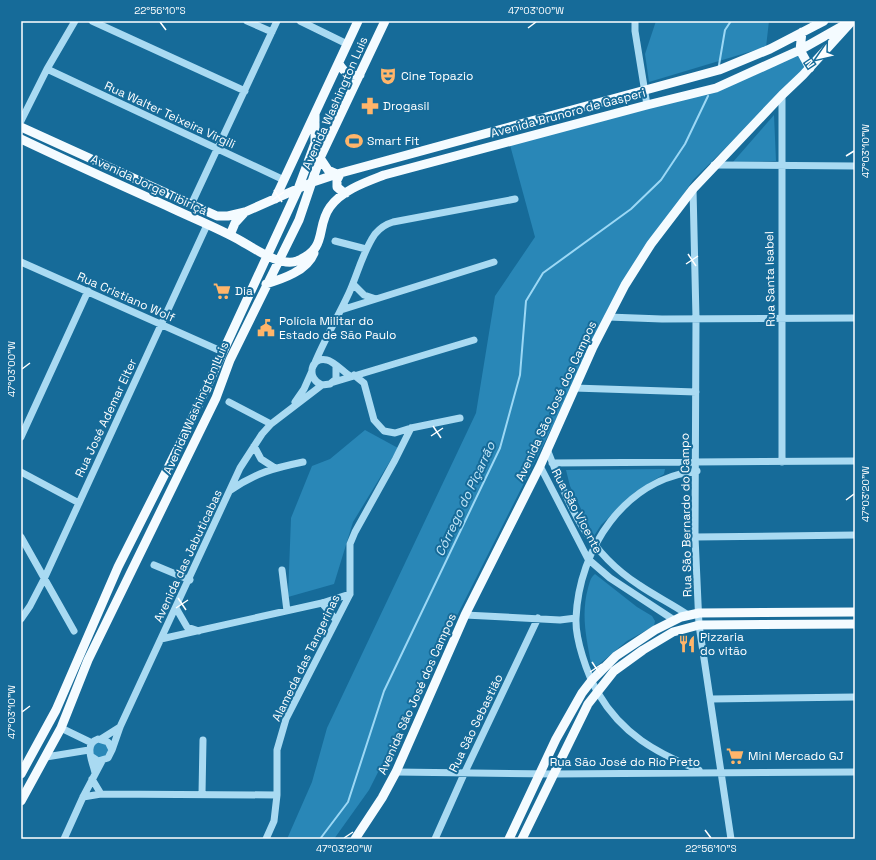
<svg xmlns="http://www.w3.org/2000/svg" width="876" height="860" font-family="'Space Grotesk',sans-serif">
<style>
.green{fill:#2987b7}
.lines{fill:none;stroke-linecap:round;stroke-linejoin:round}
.stream{stroke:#9cd8f5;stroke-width:2}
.minor{stroke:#a9daf2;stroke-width:7}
.major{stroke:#f4fbff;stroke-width:9}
.ticks{fill:none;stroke:#fff;stroke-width:1.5}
.labels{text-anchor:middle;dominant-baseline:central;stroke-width:4;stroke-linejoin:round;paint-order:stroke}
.poi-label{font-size:12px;fill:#fff;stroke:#166b99;text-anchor:start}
.street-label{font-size:12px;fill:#fff;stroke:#166b99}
.water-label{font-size:13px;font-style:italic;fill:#c5e8fa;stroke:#166b99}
.neatline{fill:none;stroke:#fff;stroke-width:1.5}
.ticks-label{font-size:10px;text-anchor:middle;fill:#fff}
</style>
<rect width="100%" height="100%" fill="#166b99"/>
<!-- green -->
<path class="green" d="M656,21H769L766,47L649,82L645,54Z
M799,54L806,68L693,180L625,283L369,790L334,839H287L312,782L327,728L476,413L495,296L535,237L510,145L723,89Z
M774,115L776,161L733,162Z
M365,430L398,448L353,522L334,584L288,597L291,518L312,466L330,459Z
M665,469L664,474L635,492L601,525L594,536L570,486L566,470Z
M595,574L637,607L652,616L655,621L654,626L627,641L597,666L591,663C586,637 581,614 588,588C590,582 590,578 595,574Z
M100,740L109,745L110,751L105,758L98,759L93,757V744Z"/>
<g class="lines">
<!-- stream -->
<path class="stream" d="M719,65L725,30L731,21
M320,839L348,802L384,691L500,448L520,375L526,301L543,273L631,209L661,180L685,144L708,96"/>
<!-- minor -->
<path class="minor" d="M92,21L245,91
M247,21L272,32
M300,21L347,44
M635,21V31L647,105
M47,69L284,180
M782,95V462
M21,121L47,69L75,21
M714,165L855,166
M693,189L696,318L695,537L699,625L731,839
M191,205L277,21
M335,241L366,249
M21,262L223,352
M353,284L364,295L376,299
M341,310L494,262
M608,317L662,319L855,318
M314,365C324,340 338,317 349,293C358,273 363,251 375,234C380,228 386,224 393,222L515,199
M336,367V379L330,384L322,385C306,379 310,356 327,360C333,361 344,372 350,376
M354,375L364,383L374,420L384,431L395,433L411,428L460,418
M334,382L474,340
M574,388L696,392
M229,402L271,424
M295,402L304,389L312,371
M21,437L88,291
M254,446L261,459L275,468
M547,449C569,505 586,551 639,585C655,596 672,604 688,615
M552,463L855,461
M540,466L588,559L610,578L674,620
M697,471C624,479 579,549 576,618C575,639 587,674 598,693C622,734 656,753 699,770
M21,472L79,503
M231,490C255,473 274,468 303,462
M21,537L74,631
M695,537L855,535
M154,565L190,580
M282,570L287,611
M322,603L336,620
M176,608L187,627L199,631
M465,615L560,620L576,618
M21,619L30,606L44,579L207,225
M161,639L322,603L350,594
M711,699L855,697
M61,728L92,743
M101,739L120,727
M112,750L120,727L240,468L262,434L271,424L322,385
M46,757L89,750
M92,757L98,761L108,758L112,750L108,742L98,739C83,744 93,762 95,773
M396,772L553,774L855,772
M92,779L101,794
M202,794L203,740
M83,797L101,794L277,795
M64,839L83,797L102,761
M266,839L274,821L277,795V750L286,719L350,594V544L355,532L395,460L411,428
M435,839L464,774L538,618"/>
<!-- major -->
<path class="major" d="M802,32L800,50L810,68
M339,64C345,73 349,77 360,75
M21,127L217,216H228L245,212L313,182L337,174L719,70L770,49L824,21
M21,139C69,162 118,184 167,206C192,218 218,228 241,241C255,249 281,267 297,261C329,248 315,228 330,207C342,190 366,182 384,175L647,105L716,88L800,50L846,24
M320,158L328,170L337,174
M340,174L337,180V187L344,193H346
M275,199L358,21
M230,235L235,223L245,212
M266,284C282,279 307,271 314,253
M21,774L56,710L118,567L185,434L298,189L315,143V114
M21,801L61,728L88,660L216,398L230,360L299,220L320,158L385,21
M355,839L382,798L396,772L465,615L540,466L593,347L625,285L651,244L693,189L782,95L803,75L852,21
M509,839L556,739L582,693L592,680L616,656L655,630L681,617L699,613L855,612
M522,839L588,704L614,671L643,650L673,632L699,625L855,624"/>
</g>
<!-- ticks -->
<path class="ticks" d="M160,22L166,30M528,28L536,22M846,156L854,151M274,190L282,202M272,200L284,192M688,254L696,266M686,264L698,256M22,369L30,363M433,426L441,438M431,436L443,428M846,500L854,494M178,598L186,610M176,608L188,600M592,662L600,674M590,672L602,664M22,712L30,706M705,830L711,838M344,838L353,832"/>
<!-- icons -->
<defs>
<g id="theatre-bare" transform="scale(1.38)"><path d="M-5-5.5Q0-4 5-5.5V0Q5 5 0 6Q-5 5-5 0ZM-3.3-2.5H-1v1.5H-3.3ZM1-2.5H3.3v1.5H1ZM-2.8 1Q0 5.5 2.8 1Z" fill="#ffb56a" stroke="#166b99" stroke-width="2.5" paint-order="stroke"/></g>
<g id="pharmacy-bare" transform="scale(1.38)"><path d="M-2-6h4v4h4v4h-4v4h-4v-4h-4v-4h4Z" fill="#ffb56a" stroke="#166b99" stroke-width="2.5" paint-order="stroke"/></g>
<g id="stadium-bare" transform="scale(1.38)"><path d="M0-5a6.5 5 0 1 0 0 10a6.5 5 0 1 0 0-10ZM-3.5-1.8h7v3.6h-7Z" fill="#ffb56a" stroke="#166b99" stroke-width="2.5" paint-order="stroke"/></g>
<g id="supermarket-bare" transform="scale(1.38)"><path d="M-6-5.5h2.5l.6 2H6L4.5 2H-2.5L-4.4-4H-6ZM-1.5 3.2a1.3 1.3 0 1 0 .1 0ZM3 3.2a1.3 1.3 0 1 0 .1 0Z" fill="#ffb56a" stroke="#166b99" stroke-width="2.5" paint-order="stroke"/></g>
<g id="civic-bare" transform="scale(1.38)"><path d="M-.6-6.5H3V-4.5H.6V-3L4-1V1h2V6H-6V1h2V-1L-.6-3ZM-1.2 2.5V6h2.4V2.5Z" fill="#ffb56a" stroke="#166b99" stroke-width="2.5" paint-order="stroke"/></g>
<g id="restaurant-bare" transform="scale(1.38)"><path d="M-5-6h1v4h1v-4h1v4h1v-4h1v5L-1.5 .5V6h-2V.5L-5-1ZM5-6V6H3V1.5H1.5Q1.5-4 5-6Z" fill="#ffb56a" stroke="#166b99" stroke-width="2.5" paint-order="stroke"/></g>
</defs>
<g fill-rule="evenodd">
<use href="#theatre-bare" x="388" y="76"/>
<use href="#pharmacy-bare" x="370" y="106"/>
<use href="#stadium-bare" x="354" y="141"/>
<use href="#supermarket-bare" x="222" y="291"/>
<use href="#civic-bare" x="266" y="328"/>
<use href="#restaurant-bare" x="687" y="644"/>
<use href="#supermarket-bare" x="735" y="756"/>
</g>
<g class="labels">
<!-- poi labels -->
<g class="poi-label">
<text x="401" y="76">Cine Topazio</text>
<text x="383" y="106">Drogasil</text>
<text x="367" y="141">Smart Fit</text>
<text x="235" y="291">Dia</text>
<text x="279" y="321">Polícia Militar do<tspan x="279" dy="14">Estado de São Paulo</tspan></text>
<text x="700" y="637">Pizzaria<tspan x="700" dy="14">do vitão</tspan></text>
<text x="748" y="756">Mini Mercado GJ</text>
</g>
<!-- street labels -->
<g class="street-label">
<text transform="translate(335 103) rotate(-66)">Avenida Washington Luis</text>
<text transform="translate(568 113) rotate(-15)">Avenida Brunoro de Gasperi</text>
<text transform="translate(170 115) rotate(25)">Rua Walter Teixeira Virgili</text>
<text transform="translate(149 185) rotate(25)">Avenida Jorge Tibiriçá</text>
<text transform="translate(770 279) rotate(-91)">Rua Santa Isabel</text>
<text transform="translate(126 297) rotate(24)">Rua Cristiano Wolf</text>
<text transform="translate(556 401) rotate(-65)">Avenida São José dos Campos</text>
<text transform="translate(196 408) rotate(-66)">Avenida Washington Luis</text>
<text transform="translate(106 418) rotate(-65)">Rua José Ademar Elter</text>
<text transform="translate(577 511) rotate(62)">Rua São Vicente</text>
<text transform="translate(686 515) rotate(-91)">Rua São Bernardo do Campo</text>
<text transform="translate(188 556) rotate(-65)">Avenida das Jabuticabas</text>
<text transform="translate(306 658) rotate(-64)">Alameda das Tangerinas</text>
<text transform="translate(417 694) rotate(-66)">Avenida São José dos Campos</text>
<text transform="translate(476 723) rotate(-64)">Rua São Sebastião</text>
<text x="625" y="762">Rua São José do Rio Preto</text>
</g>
<!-- water labels -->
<g class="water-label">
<text transform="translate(465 499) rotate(-65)">Córrego do Piçarrão</text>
</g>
</g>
<!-- border -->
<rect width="876" height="860" fill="none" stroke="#166b99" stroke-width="44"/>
<!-- north arrow -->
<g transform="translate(818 58) rotate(236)" stroke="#166b99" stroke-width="3" paint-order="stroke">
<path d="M0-3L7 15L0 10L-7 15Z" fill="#ffffff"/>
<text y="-6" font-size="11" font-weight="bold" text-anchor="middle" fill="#ffffff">N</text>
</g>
<rect x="22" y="22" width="832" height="816" class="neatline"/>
<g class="ticks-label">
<text x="160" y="14">22°56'10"S</text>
<text x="536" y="14">47°03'00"W</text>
<text transform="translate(865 151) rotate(-90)" y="4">47°03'10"W</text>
<text transform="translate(11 369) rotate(-90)" y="4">47°03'00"W</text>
<text transform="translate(865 494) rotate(-90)" y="4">47°03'20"W</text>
<text transform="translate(11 712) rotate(-90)" y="4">47°03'10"W</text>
<text x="344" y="852">47°03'20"W</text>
<text x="711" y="852">22°56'10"S</text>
</g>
</svg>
